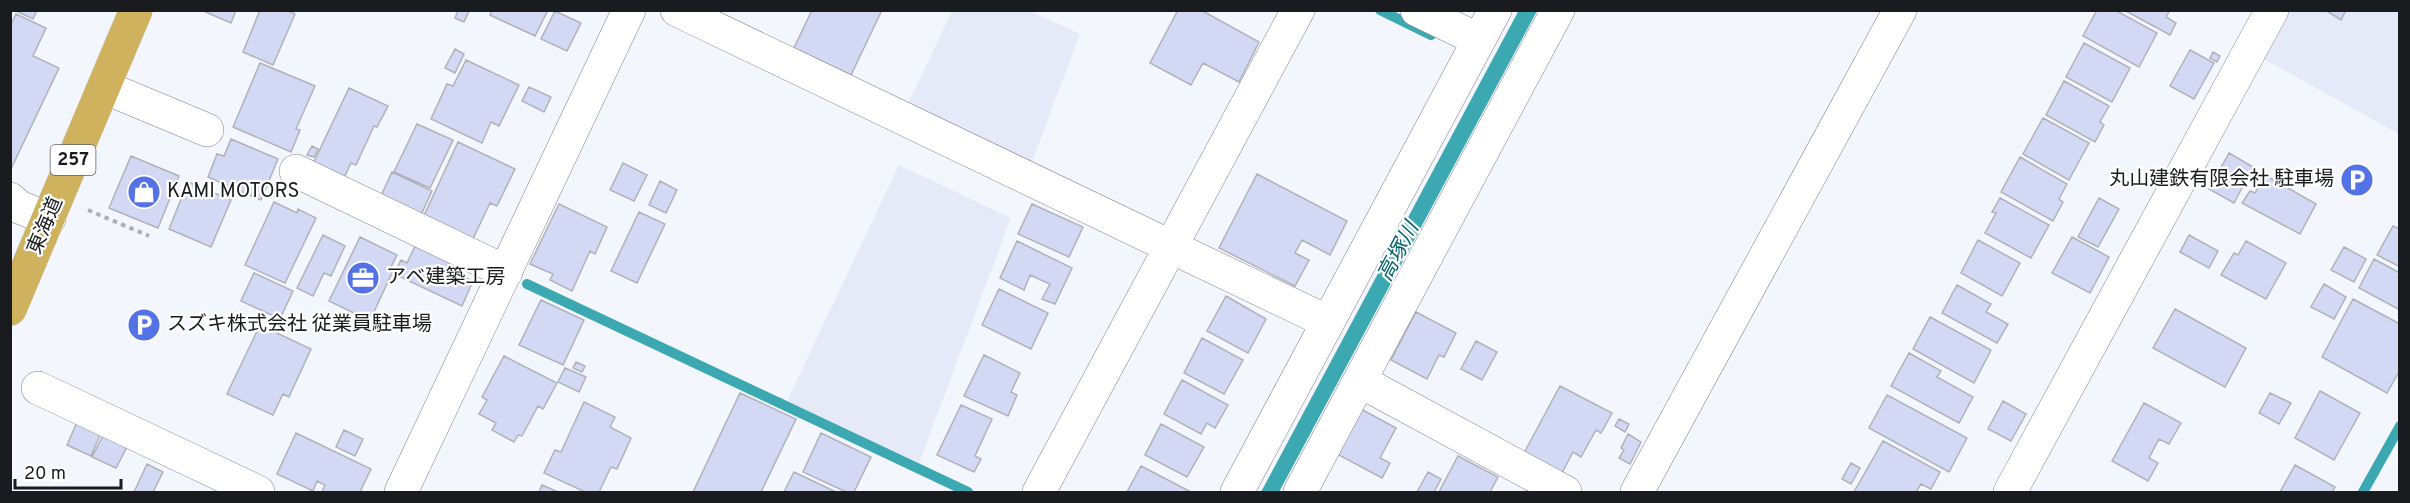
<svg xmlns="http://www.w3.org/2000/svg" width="2410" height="503" font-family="Overpass,'Noto Sans JP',sans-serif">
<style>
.built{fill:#e5e9f8}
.water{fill:#3ca8b2}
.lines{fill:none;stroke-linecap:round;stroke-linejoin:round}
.stream{stroke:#3ca8b2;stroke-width:10}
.building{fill:#d3d9f5;stroke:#b0b2b9;stroke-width:1.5}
.minor-casing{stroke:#82848b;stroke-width:34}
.highway-casing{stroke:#d6d6d6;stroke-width:34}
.path{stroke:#adafb5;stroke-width:4;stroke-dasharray:4.5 4.5;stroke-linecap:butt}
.minor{stroke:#fff;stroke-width:33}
.highway{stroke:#ceb25e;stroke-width:33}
.labels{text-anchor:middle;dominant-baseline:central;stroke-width:4.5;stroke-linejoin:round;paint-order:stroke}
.shield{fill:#fff;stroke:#5f5f62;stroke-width:1.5}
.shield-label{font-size:18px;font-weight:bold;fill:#1a1b1e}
.poi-label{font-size:20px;fill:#1a1b1e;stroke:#fff;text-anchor:start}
.street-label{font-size:20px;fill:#1a1b1e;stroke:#fff}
.water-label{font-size:21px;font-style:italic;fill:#026268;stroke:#fff}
</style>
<rect width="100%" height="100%" fill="#f4f6fe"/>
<!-- built -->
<path class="built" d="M952,11H1030L1080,34L1030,167L906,108Z
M2291,11H2399V134L2264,59Z
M899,165L1011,218L919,463L787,401Z"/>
<!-- water -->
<path class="water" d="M1519,10L1537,11L1279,492H1261Z"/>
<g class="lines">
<!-- stream -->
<path class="stream" d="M1380,10L1431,35
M527,284L968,492
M2363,492L2400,426"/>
</g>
<!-- building -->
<path class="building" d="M14,10H37L33,19Z
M201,10H236L231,23Z
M260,10H286L295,14L273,65L243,52Z
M458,10L469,11L464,22L455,18Z
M492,10H548L535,36L490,15Z
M812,10H882L851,75L794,48Z
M1178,10H1201L1259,42L1239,82L1203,63L1191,85L1150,63Z
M2097,10H2115L2157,33L2139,67L2083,36Z
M2124,10H2170L2166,17L2176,23L2170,35Z
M2325,10H2346L2341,20Z
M555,11L581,23L567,51L541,39Z
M16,14L46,28L33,56L59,68L10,171V26Z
M2084,43L2130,68L2112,102L2066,77Z
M455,49L464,54L455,73L445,68Z
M2190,50L2214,63L2194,99L2170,86Z
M2213,52L2220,56L2217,62L2210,58Z
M466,60L519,85L499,126L491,122L482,143L431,119L447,84L453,86Z
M260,63L315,86L296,129L300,130L291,152L233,127Z
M2064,81L2109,106L2100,122L2104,125L2095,142L2046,115Z
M529,87L551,97L544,112L522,101Z
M349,88L388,106L377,127L374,126L356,165L351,163L343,180L312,166Z
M2043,118L2089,143L2069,180L2023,154Z
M417,124L453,140L430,188L394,172Z
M231,139L278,159L261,200L208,177L217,154L224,156Z
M458,142L515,169L497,206L490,203L471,243L422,220Z
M312,146L318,149L314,157L307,155Z
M2229,153L2253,167L2234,203L2209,189Z
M131,156L179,176L158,228L109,208Z
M2020,157L2067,184L2059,199L2063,202L2053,221L2001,192Z
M623,163L647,175L634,201L610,190Z
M392,172L432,191L420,217L380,198Z
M1257,174L1347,221L1330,255L1302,240L1295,253L1309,260L1295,286L1219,248Z
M2265,175L2316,204L2300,234L2242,203L2250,191L2255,193Z
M660,181L677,190L666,213L649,205Z
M188,182L231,200L211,247L169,229Z
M2000,198L2049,225L2031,258L1985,233L1996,213L1992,212Z
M2099,198L2119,209L2098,247L2078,237Z
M274,202L297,213L298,209L316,218L285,283L245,265Z
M559,204L607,227L595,254L590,251L572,291L550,280L553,274L530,264Z
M1032,204L1083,227L1069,257L1018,234Z
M639,212L665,224L637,283L611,271Z
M2393,226L2400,229V267L2377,255Z
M323,235L345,246L331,276L324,273L313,296L297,288Z
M2189,235L2218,251L2209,268L2180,252Z
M360,237L397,255L390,269L393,271L372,316L368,314L366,319L329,301Z
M2072,237L2109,257L2090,293L2052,273Z
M1978,240L2020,263L2002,296L1961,273Z
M1017,241L1072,268L1055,304L1042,299L1050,284L1030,275L1024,290L1000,278Z
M2246,241L2286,263L2266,299L2221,275L2234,253L2238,255Z
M417,242L452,258L446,269L473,281L462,306L394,274L401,260L407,263Z
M2344,247L2366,259L2354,282L2331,270Z
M2374,259L2400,273V310L2359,288Z
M254,273L293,291L280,319L241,301Z
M2324,284L2346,297L2334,319L2311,307Z
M1957,285L1991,304L1986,312L2008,324L1997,343L1942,313Z
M999,289L1048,313L1031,349L982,325Z
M1226,296L1266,319L1248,353L1207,331Z
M2353,299L2400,324V370L2387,393L2322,357Z
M541,300L584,320L563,365L519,345Z
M2175,309L2246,348L2225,387L2153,348Z
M1416,312L1456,333L1444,357L1439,355L1427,379L1391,360Z
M1930,317L1991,350L1974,383L1913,349Z
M260,325L311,349L289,397L283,394L273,415L227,394Z
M1202,338L1243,360L1224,394L1184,373Z
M1476,341L1497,352L1482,380L1461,369Z
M1909,353L1941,371L1937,377L1973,397L1959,423L1891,386Z
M984,355L1020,373L1011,392L1017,395L1008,416L964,396Z
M504,356L557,383L543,409L538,406L522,436L518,435L514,442L492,430L496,423L479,414L487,400L482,397Z
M576,362L585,366L582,372L573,368Z
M565,368L586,377L579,392L558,382Z
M1182,380L1228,405L1215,428L1207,423L1201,434L1164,414Z
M1560,386L1612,413L1601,433L1596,430L1581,457L1573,452L1562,473L1524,453Z
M2320,391L2360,413L2334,460L2295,438Z
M740,393L796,419L761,492H693Z
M2270,393L2291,403L2279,424L2259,413Z
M1887,395L1967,438L1949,472L1869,428Z
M2003,401L2026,414L2011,441L1988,429Z
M584,402L615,417L610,427L631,438L617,469L611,467L599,492H585L544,473L555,450L561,452Z
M2144,403L2181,423L2169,444L2159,439L2149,458L2158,463L2148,481L2112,461Z
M961,405L992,419L975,456L981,459L974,472L937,455Z
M1361,409L1396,428L1380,458L1390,463L1382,478L1337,454Z
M1619,419L1629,424L1625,432L1615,426Z
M77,422L101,433L91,456L67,445Z
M1161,424L1204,447L1187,477L1145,455Z
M344,430L363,439L355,456L336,447Z
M296,433L371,469L360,492H322L325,485L317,481L313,491L277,474Z
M821,433L871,457L854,492H846L803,472Z
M104,434L128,445L116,468L92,457Z
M1628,434L1641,442L1630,464L1619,458L1624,450L1621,448Z
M1883,441L1940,472L1931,489L1921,484L1916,492H1854Z
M1458,456L1498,477L1490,492H1439Z
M1851,463L1860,468L1851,484L1842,479Z
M147,464L163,472L153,492H134Z
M2295,465L2335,487L2332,492H2280Z
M1141,466L1191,492H1127Z
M794,472L836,492H784Z
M1428,472L1441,479L1434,492H1417Z
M542,485L558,492H539Z"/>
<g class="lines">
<!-- minor casing -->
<g class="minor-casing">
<path id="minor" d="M677,10L1328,322
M1417,10L1479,40
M104,87L207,130
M296,171L506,272
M10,199L19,207L49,219
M1360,381L1565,492
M38,388L258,492
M401,492L629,10
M1039,492L1298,10
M1237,492L1495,10
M1300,492L1558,10
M1637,492L1900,10
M2010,492L2272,10"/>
</g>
<!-- highway casing -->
<g class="highway-casing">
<path id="highway" d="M10,309L136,10"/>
</g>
<!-- path -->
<path class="path" d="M88,210L149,236"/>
<!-- minor -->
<use href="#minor" class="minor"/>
<!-- highway -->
<use href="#highway" class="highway"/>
</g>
<!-- icons -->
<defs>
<g id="parking-disc" transform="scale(1.725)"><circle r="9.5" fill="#5272e6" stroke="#fff"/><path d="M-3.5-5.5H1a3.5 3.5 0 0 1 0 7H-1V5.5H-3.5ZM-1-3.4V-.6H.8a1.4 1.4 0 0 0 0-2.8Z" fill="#fff"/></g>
<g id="shop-disc" transform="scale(1.725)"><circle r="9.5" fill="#5272e6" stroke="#fff"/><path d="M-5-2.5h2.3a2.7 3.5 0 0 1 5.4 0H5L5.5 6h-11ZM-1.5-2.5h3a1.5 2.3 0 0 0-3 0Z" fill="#fff"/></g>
<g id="office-disc" transform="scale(1.725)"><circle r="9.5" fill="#5272e6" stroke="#fff"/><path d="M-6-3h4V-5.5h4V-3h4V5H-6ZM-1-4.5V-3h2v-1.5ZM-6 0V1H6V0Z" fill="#fff"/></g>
</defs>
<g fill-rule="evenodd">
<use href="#parking-disc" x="2357" y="180"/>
<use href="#shop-disc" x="144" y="192"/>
<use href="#office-disc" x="363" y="278"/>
<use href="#parking-disc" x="144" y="325"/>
</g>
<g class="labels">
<!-- shield labels -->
<rect class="shield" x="50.5" y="145" width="45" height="30" rx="4.5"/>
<g class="shield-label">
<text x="73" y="160">257</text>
</g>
<!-- poi labels -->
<g class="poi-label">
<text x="2334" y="180" text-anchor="end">丸山建鉄有限会社 駐車場</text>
<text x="167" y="192">KAMI MOTORS</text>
<text x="386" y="278">アベ建築工房</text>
<text x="167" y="325">スズキ株式会社 従業員駐車場</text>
</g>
<!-- street labels -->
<g class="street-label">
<text transform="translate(46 226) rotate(-67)">東海道</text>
</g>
<!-- water labels -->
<g class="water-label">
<text transform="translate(1399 252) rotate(-62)">高塚川</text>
</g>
</g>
<!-- border -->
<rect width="2410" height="503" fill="none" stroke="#1a1b1e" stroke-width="24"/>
<!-- scale -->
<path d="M15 479v9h106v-9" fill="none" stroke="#1a1b1e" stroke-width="3"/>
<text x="24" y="479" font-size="18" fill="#1a1b1e" stroke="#ffffff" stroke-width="4.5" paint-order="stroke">20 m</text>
</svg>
